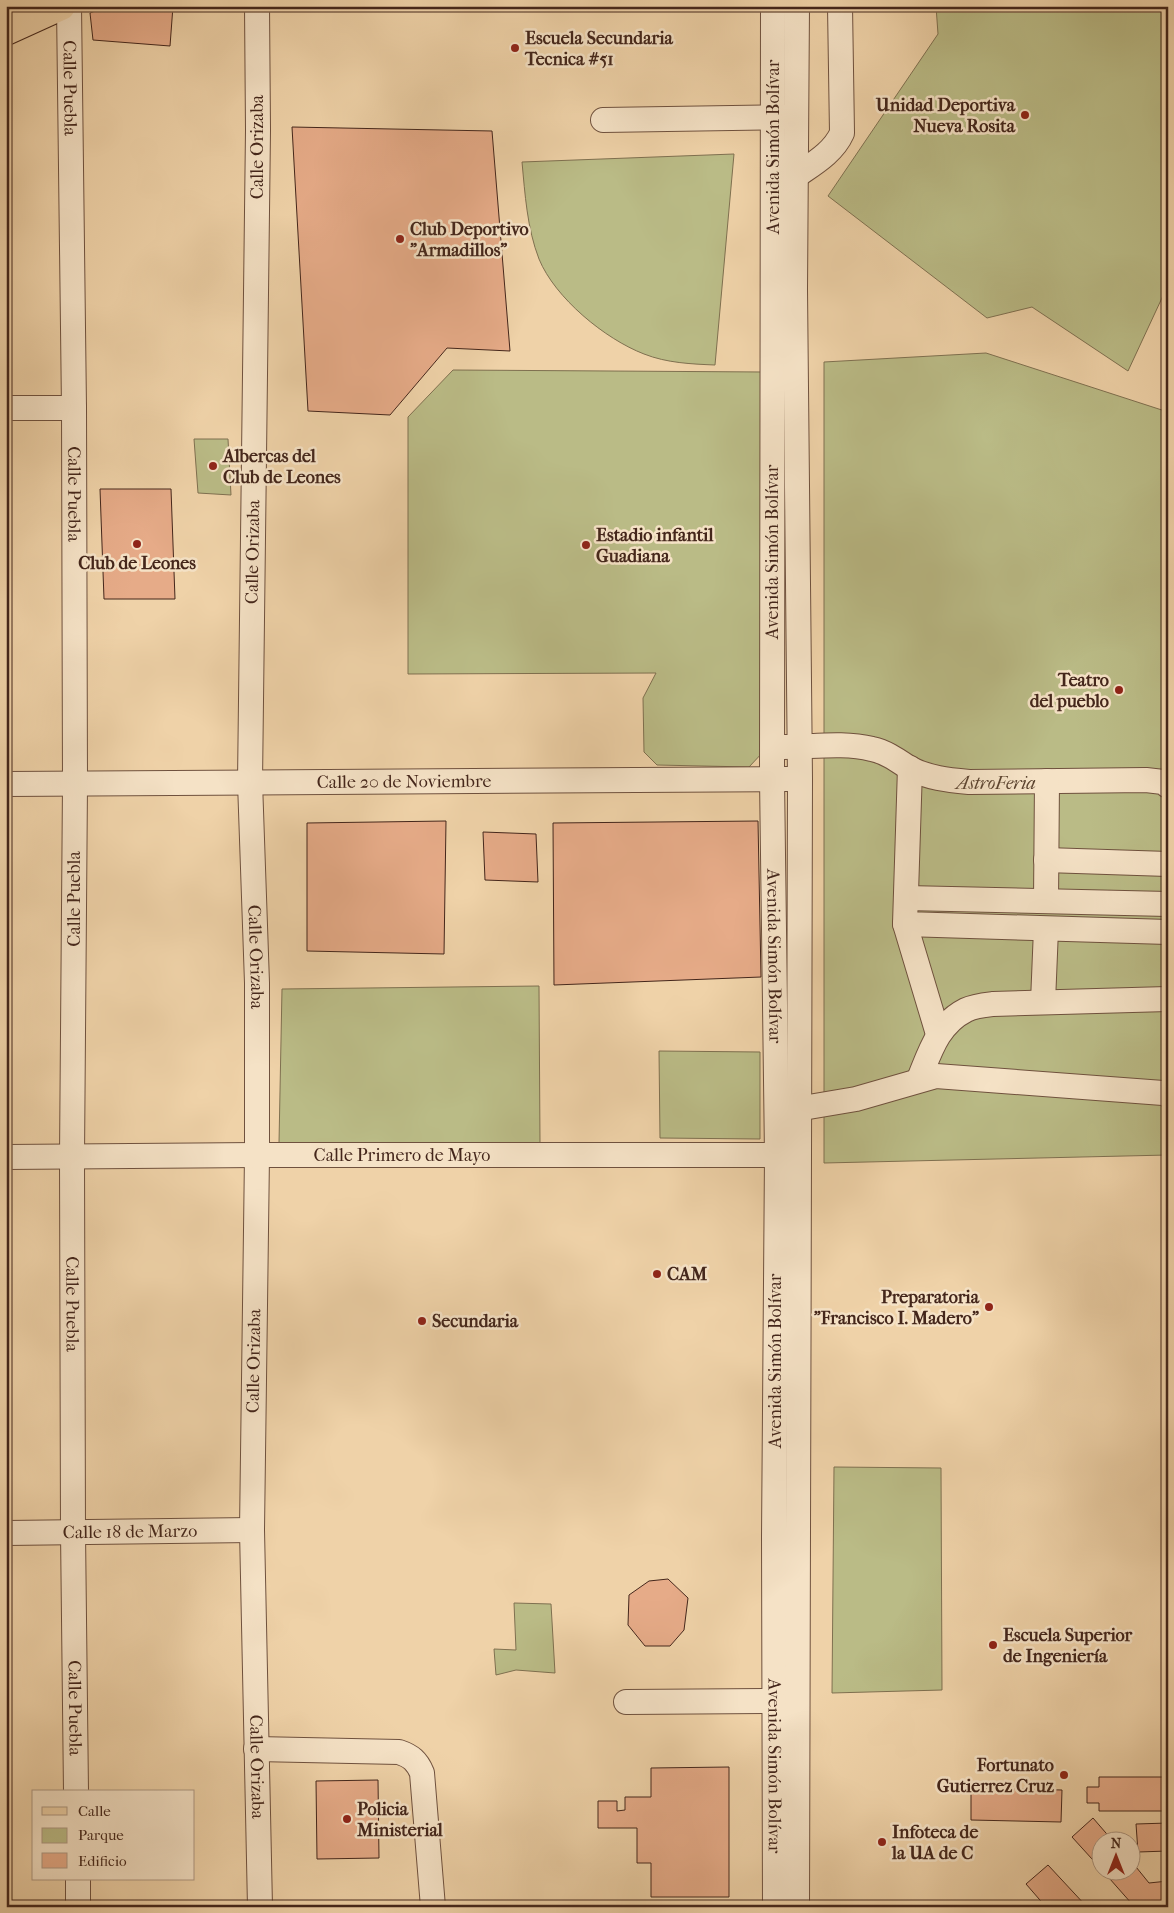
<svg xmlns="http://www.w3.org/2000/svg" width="1174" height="1913" font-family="'IM FELL French Canon',serif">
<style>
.green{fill:#babb86;stroke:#7f7050}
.building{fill:#e6ab88;stroke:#44261b}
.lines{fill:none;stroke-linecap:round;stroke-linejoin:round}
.minor-casing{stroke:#6f513e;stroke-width:26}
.major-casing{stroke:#44261b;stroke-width:30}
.minor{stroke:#f5e2c6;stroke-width:24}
.major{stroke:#efd2a8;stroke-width:28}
.poi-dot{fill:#8f2418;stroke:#f5e2c6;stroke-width:2}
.labels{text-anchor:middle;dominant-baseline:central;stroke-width:5;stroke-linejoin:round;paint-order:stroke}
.poi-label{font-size:18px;font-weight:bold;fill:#44261b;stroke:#f5e2c6;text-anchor:start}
.street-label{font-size:18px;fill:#44261b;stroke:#f5e2c6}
.park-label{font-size:18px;font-style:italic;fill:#5c4430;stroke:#f5e2c6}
</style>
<rect width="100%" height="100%" fill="#efd2a8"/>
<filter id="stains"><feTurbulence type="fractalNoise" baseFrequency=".004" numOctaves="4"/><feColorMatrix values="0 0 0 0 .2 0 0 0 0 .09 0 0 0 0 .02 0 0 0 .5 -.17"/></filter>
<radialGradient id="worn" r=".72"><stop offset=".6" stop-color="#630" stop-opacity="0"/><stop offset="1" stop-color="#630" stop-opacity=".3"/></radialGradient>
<!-- green -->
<path class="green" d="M936,6H1168V285L1128,371L1032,307L987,318L828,196L938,34Z
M734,154L715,365C691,364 667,363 644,354C605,339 555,298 539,259C527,228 525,194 522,162Z
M986,353L1168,412V1155L824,1163V362Z
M453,370L764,372V751L749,767L657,765L644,752L643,698L656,673L408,674V417Z
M194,439H228L231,495L198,493Z
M539,986L540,1143H279L282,989Z
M659,1051L760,1052V1139L660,1138Z
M834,1467L941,1468L942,1690L832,1693Z
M514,1603L551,1604L555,1673L516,1670L496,1675L494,1649L516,1650Z"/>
<!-- building -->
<path class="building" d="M108,6H173L170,46L93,40L90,13Z
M292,127L492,131L510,351L447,348L390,415L308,411Z
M100,489H171L175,599H104Z
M446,821L444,954L307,951V823Z
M758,821L761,977L554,985L553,823Z
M483,832L536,834L538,882L485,880Z
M668,1579L688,1598L684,1630L670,1646H645L628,1625L629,1595L649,1581Z
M729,1767V1897H651V1863H637V1828H598V1801H617V1811L625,1810V1797H651V1768Z
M1099,1777H1168V1811H1099V1803H1087V1787H1099Z
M378,1780L379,1858L317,1859L316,1781Z
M971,1788L1062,1790L1061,1822L971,1820Z
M1093,1818L1112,1840H1102V1870L1072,1837Z
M1168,1823V1851L1138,1852L1136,1824Z
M1132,1862L1149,1883L1168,1881V1907H1132V1904L1102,1870H1132Z
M1048,1865L1087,1907H1046L1026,1884Z"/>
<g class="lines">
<!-- minor casing -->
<g class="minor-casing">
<g id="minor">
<path id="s1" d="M69,6L74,408L75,784L72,1157L73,1532L76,1792"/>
<path id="s2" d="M257,6L258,130L250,782L257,983V1155L252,1530L260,1907"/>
<path id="s3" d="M773,6L772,779L777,1155L774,1537L775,1907"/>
<path d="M603,120L788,117"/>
<path d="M796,176C813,164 833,153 842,133L840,6"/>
<path d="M6,408H74"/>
<path d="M783,747C813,747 843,742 872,749C886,752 897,760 909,768C928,778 948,780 969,782L1146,780L1163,782L1168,786"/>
<path d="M910,768L905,924L1168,932"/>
<path id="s4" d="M6,784L788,779"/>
<path d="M1046,860L1168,864"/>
<path d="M906,898L1168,904"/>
<path d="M1046,901L1047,781"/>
<path d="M905,924L938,1034"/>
<path d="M1043,1002L1046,929"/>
<path d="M919,1079C930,1052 938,1024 966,1010C974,1006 984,1005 993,1004L1168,999"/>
<path d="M785,1111L856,1099L936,1076L1163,1093L1168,1095"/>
<path id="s5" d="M6,1157L257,1155H792"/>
<path id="s6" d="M6,1533L252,1530"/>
<path d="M626,1702L774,1701"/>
<path d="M256,1749L399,1752C411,1756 417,1761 422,1773L433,1907"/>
<path d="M78,1879V1907"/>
<path d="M797,1907L800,779L795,290L797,6"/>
</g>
</g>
<!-- major casing -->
<g class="major-casing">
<path id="major" d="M6,7L8,6
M6,31L61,6"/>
</g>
<!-- minor -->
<use href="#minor" class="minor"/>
<!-- major -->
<use href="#major" class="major"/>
</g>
<!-- markers -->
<g class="poi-dot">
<circle cx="515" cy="48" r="5"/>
<circle cx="1025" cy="115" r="5"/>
<circle cx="400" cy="239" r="5"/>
<circle cx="213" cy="466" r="5"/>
<circle cx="137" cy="544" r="5"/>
<circle cx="586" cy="545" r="5"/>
<circle cx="1119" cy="690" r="5"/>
<circle cx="657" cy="1274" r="5"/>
<circle cx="989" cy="1307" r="5"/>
<circle cx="422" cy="1321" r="5"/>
<circle cx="993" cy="1645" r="5"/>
<circle cx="1064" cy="1775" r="5"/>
<circle cx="347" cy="1819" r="5"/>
<circle cx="882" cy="1842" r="5"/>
</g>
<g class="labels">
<!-- poi labels -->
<g class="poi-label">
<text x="525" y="38">Escuela Secundaria<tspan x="525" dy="21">Tecnica #51</tspan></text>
<text x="1015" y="105" text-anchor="end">Unidad Deportiva<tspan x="1015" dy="21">Nueva Rosita</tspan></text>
<text x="410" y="229">Club Deportivo<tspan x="410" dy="21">"Armadillos"</tspan></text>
<text x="223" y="456">Albercas del<tspan x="223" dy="21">Club de Leones</tspan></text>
<text x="596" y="535">Estadio infantil<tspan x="596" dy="21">Guadiana</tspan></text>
<text x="137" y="563" text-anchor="middle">Club de Leones</text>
<text x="1109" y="680" text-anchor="end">Teatro<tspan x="1109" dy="21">del pueblo</tspan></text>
<text x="667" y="1274">CAM</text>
<text x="979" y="1297" text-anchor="end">Preparatoria<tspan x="979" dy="21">"Francisco I. Madero"</tspan></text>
<text x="432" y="1321">Secundaria</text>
<text x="1003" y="1635">Escuela Superior<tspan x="1003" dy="21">de Ingeniería</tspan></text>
<text x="1054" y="1765" text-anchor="end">Fortunato<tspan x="1054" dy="21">Gutierrez Cruz</tspan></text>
<text x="357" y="1809">Policia<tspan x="357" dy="21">Ministerial</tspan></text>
<text x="892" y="1832">Infoteca de<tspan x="892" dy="21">la UA de C</tspan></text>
</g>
<!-- street labels -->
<g class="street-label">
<text stroke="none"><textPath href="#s1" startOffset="82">Calle Puebla</textPath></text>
<text transform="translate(257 147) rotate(-90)">Calle Orizaba</text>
<text transform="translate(773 147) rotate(-90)">Avenida Simón Bolívar</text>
<text stroke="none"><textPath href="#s1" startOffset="488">Calle Puebla</textPath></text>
<text transform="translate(253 552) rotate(-89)">Calle Orizaba</text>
<text transform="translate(772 552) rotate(-90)">Avenida Simón Bolívar</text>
<text stroke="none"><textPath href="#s4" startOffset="398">Calle 20 de Noviembre</textPath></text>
<text transform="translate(74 899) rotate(-90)">Calle Puebla</text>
<text stroke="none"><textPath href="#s2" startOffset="951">Calle Orizaba</textPath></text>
<text stroke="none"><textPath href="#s3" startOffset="950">Avenida Simón Bolívar</textPath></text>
<text stroke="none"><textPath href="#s5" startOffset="396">Calle Primero de Mayo</textPath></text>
<text stroke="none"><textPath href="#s1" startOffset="1298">Calle Puebla</textPath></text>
<text transform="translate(254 1361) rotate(-89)">Calle Orizaba</text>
<text transform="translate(775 1361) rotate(-90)">Avenida Simón Bolívar</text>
<text stroke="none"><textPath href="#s6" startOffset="124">Calle 18 de Marzo</textPath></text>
<text stroke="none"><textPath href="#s1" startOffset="1702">Calle Puebla</textPath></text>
<text stroke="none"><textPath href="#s2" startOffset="1761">Calle Orizaba</textPath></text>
<text stroke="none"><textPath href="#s3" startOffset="1760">Avenida Simón Bolívar</textPath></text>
</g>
<!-- park labels -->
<g class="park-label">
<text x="996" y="783">AstroFeria</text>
</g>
</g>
<!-- margin -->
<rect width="1174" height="1913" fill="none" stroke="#efd2a8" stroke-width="25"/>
<rect x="8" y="8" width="1159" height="1898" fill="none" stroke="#44261b" stroke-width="2.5"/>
<rect x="12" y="12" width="1149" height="1888" fill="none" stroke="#44261b"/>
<!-- legend -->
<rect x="32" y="1790" width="162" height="90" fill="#f5e2c6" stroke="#ae9782"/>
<rect x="42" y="1807" width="25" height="8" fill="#efd2a8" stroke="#ae9782"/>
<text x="78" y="1816" font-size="15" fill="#44261b">Calle</text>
<rect x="42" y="1828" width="25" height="15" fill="#babb86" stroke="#ae9782"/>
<text x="78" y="1840" font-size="15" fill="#44261b">Parque</text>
<rect x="42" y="1853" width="25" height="15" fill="#e6ab88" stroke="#ae9782"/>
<text x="78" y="1866" font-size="15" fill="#44261b">Edificio</text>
<!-- north arrow -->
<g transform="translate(1116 1856)"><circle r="24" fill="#f5e2c6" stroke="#ae9782"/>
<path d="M0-4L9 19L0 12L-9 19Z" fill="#8f2418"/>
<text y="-8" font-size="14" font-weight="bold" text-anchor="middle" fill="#44261b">N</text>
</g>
<rect width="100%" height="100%" filter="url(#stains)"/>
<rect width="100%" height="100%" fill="url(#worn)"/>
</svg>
